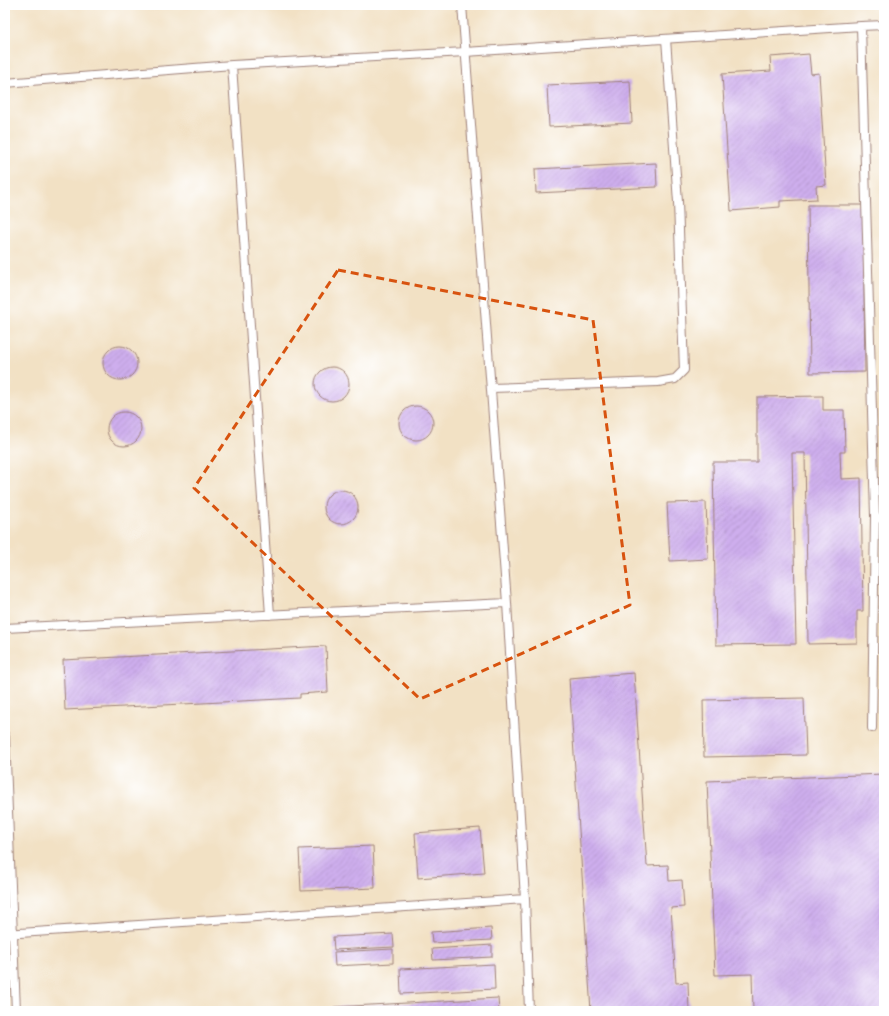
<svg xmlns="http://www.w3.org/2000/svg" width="889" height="1016" font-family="'EB Garamond',serif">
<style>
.building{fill:url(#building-hatch)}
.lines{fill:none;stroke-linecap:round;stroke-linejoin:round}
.lane-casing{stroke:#9e8078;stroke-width:10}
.lane{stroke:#fff;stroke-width:8}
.marked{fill:none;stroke:#d8530f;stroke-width:3;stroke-dasharray:8 5;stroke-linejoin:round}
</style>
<defs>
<pattern id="building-hatch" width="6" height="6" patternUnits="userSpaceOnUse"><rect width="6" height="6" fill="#ceaeed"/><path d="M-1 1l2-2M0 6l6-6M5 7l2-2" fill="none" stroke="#b295cb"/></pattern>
</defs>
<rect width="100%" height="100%" fill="#fff"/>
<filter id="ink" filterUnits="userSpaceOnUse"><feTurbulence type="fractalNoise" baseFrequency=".025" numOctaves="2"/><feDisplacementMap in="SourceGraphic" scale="8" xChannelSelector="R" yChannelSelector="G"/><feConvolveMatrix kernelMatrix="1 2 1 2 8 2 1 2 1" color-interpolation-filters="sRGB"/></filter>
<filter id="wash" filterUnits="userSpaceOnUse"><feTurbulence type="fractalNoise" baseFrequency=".012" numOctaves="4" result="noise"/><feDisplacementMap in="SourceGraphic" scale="16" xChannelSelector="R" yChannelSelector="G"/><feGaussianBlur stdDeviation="0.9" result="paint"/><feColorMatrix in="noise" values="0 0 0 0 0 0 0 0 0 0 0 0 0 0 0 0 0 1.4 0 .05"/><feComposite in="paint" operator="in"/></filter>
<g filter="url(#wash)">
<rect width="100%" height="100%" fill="#f2e1c4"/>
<g id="blocks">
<!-- building -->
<path class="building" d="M809,54L811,74L819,73L826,185L816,186L817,199L780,201V207L731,211L722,74L771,71L770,57Z
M630,81L632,123L549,127L547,85Z
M656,163L657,187L536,193L535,169Z
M808,205H863L865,372L810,373Z
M103 363a17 17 0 1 1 34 0a17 17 0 1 1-34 0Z
M315 384a17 17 0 1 1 34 0a17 17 0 1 1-34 0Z
M823,396V410H844L845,452H840L841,479L861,478L863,611H857V643L808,644L805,453H792L796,644L716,645L713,462H757V397Z
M399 423a17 17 0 1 1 34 0a17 17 0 1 1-34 0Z
M107 429a17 17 0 1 1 34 0a17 17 0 1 1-34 0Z
M324 507a17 17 0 1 1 34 0a17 17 0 1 1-34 0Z
M706,502L708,559L670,561L667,503Z
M326,646L328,692L300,694V698L65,710L63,660Z
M634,673L647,866L668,865L669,881L682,880L684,907L671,908L676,983L688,982L689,1011H591L569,678Z
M804,698L806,755L704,757L703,700Z
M884,774V1011H753L752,974L715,975L707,781Z
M480,828L484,873L418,878L415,833Z
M373,846L375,888L301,891L299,849Z
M491,928L492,940L432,943L431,932Z
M393,934L394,947L334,950L333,937Z
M492,945V957L433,960L432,949Z
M393,949V963L335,966L334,952Z
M494,964L495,989L401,994L400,969Z
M498,998L499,1011H334V1007Z"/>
</g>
</g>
<g filter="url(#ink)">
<use href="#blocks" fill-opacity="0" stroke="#9e8078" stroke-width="1"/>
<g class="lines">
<!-- lane casing -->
<g class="lane-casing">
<path id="lane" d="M462,5L507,603L525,899L529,1011
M884,25L861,26L875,516L884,520
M232,65L270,615
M5,83L232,65L465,52L861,26
M491,388L658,382L675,379L684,370L678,202L666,39
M5,628L507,603
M872,728L875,516
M5,736L16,1011
M5,934L525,899"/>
</g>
<!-- lane -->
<use href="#lane" class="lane"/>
</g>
</g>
<!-- marked area -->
<path class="marked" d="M338,270L593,320L630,605L420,699L194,488Z"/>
<!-- margin -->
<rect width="889" height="1016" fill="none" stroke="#fff" stroke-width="20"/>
</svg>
